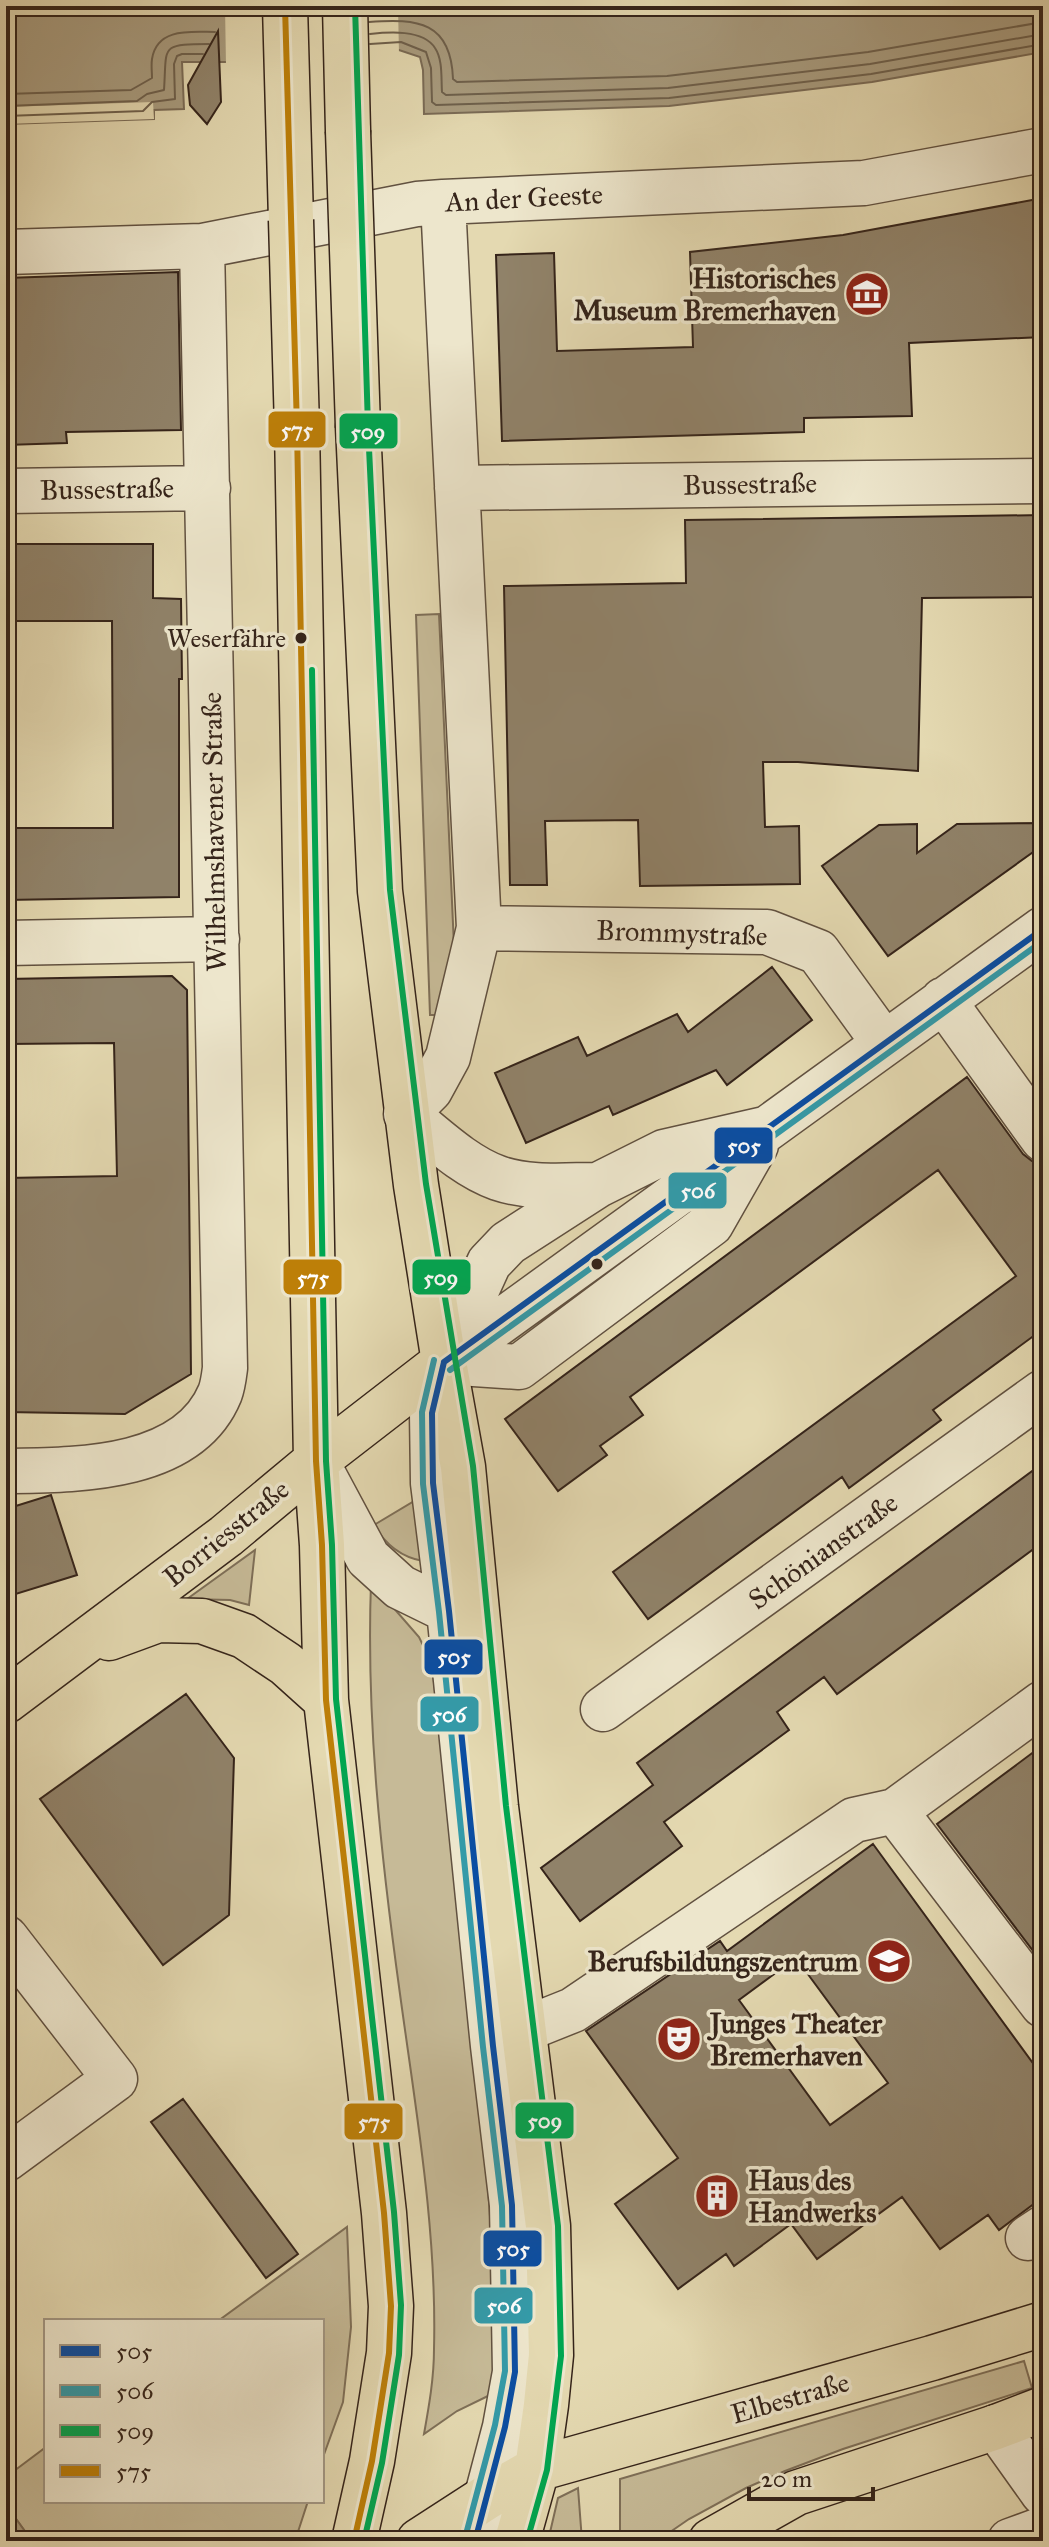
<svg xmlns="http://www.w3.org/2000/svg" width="1049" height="2547" font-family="'IM FELL Great Primer',serif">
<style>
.green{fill:#c6ba97;stroke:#7e6f58;stroke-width:2}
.water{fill:#a89b7e;stroke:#7a6b56;stroke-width:2}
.pier{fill:#e4d9b1}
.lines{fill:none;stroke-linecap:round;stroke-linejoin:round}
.shore{stroke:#6e604c;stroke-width:2}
.building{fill:#908269;stroke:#35241a;stroke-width:2;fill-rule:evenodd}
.minor-casing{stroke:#615140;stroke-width:47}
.major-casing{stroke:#35241a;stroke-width:47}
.minor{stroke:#ede6cc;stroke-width:44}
.major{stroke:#e4d9b1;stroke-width:44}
.major-bridge-casing{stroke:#35241a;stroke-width:47;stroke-linecap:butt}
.major-bridge{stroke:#e4d9b1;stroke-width:44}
.bus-1-casing{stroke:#ede6cc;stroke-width:12}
.bus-2-casing{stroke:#ede6cc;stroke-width:12}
.bus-3-casing{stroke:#ede6cc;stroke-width:12}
.bus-4-casing{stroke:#ede6cc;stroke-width:12}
.bus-1{stroke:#0b4ea2;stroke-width:6}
.bus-2{stroke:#349aa8;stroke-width:6}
.bus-3{stroke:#00a651;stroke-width:6}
.bus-4{stroke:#bd7f08;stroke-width:6}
.bus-dot{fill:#35241a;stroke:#ede6cc;stroke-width:3}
.labels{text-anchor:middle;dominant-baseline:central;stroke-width:7;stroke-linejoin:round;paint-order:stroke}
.bus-label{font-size:26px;fill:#35241a;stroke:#ede6cc;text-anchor:end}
.street-label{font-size:28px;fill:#35241a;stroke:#ede6cc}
.poi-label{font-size:28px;font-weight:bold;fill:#35241a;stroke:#ede6cc;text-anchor:end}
.line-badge{stroke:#ede6cc;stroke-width:3}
.badge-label{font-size:22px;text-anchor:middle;font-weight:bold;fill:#fff}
</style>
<rect width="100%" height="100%" fill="#e4d9b1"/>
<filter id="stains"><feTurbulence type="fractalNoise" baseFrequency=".0025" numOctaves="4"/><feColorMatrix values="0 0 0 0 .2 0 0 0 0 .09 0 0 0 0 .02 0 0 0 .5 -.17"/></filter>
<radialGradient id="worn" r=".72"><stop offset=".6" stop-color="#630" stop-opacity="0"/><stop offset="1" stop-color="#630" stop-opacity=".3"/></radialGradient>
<!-- green -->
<path class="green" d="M439,614L454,946L436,1015H430L416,615Z
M416,1500L423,1561C400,1557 385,1544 374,1525Z
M255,1550L249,1605L230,1600L187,1599Z
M371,1582L419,1637L432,1664C445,1784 458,1905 472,2025C485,2148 499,2270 492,2394L457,2411L424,2434C429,2406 434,2378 434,2349C437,2230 416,2112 400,1994C381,1857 366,1720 371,1582Z
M347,2227L351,2327L343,2402L322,2460V2321H218Z
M1024,2361L1032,2388L843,2449L785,2471L746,2488L689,2519L657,2541H620V2479Z
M46,2447V2501H308L295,2541H32L6,2505V2477Z
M578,2488L582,2541H548L558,2498Z"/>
<!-- water -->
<path class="water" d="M6,6H1043V52L872,82L669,106L424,114L423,70L420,57L399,50L226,62H182L184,109L154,110V119L6,124Z
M6,2505L32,2541H6Z"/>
<!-- pier -->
<path class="pier" d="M225,6H398L399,54L226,66Z
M153,102L154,119L6,124V107Z"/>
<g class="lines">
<!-- shore -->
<path class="shore" d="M369,22C418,18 451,22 453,79L457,82L667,76L868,52L1043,22
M370,34C388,32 423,29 435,48C443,60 441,78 442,92L446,95L668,88L870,64L1043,34
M370,44L401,42L426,52L431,68L432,102L436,105L669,98L871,74L1043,44
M6,94L131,90L152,78C152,72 151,65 152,59C157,27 192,32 215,32
M6,106L137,101L147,94L164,90C167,46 159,44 209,44
M6,116L143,111L152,102L175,99L174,64L177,56L182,54H203"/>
</g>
<!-- building -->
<path class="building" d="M218,31L221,102L207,124L190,105L188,85Z
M1043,198V337L909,343L912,416L804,418V432L502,441L496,255L554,253L557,351L693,347L690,252L843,235Z
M178,272L181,430L66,432L67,443L6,445V278Z
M1043,515V597L922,598L918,771L798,762H763L765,827L799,826L800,884L640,886L638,820L545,821L547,885H510L504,586L686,583L685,520Z
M6,544H153V598L181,599L182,679H179V897L6,900V828H113L112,621H6Z
M1043,823V845L888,956L822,866L879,825L917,824V853L957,824Z
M772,967L812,1020L727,1085L716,1070L613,1115L609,1106L526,1143L495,1073L578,1037L587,1056L677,1014L688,1032Z
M172,976L187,990L191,1374L125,1414L6,1412V1178L117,1176L114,1043L6,1044V979Z
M967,1077L1023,1154L1032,1161L1039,1163L1043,1169V1329L933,1410L941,1420L849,1488L842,1477L648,1619L613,1572L1016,1276L938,1170L630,1397L643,1415L600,1446L607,1455L558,1491L505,1419Z
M1043,1463V1542L837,1694L824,1677L777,1712L789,1730L664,1822L682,1846L580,1921L541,1868L653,1785L637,1763Z
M51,1495L77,1575L6,1597V1509Z
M186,1694L234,1758L229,1915L163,1965L40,1799Z
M1043,1745V1964L937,1824Z
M873,1844L1043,2077V2197L999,2230L988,2215L940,2249L902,2197L817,2259L791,2224L734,2266L726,2254L678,2289L615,2204L678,2158L586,2031L720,1941L727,1951ZM796,1958L888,2083L830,2125L739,2000Z
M183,2099L298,2254L266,2278L151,2122Z"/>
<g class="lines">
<!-- minor casing -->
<g class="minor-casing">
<path id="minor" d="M443,202L479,928L448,1057L430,1090L406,1114C435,1137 464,1166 498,1178C530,1189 565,1185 598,1185
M6,252L202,246L417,204L443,202L864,183L1043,150
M457,488L1043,481
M6,491L208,488
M479,928L767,932L818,952L884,1043
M6,943L217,939
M943,1000L1043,1139
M446,1361L1043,929
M444,1362L519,1367L711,1224L756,1145
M316,1461L368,1558L400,1587L449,1611
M6,1471C77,1470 188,1471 220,1393C223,1385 224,1376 225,1368L202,246
M603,1709L1043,1392
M895,1811L1043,2005
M6,1938L115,2079L6,2159
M523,2030L573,2010L854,1820L895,1811L1043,1703
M1028,2238L1043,2228
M996,2427L1043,2493
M475,2541L505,2427L515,2372L512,2205L493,2046L449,1611L433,1483L432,1413L444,1362L489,1263L508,1243L598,1185L664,1152L765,1129
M1010,2541L1043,2529"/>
</g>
<!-- major casing -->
<g class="major-casing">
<path id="major" d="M285,6L291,220
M345,6L348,131
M358,427L380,891L416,1185L444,1362L463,1467L496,1807L548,2226L551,2355L546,2405L537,2469L517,2541
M297,428L316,1461L322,1545L326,1700L384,2213L391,2306L389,2353L372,2461L354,2541
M109,1638L158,1620L202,1621L244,1636L286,1664L326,1700
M6,1701L226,1536L316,1461L444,1362
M419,2541L487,2497L537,2469L932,2358L1043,2324
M711,2541L796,2493L996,2427L1043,2409"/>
</g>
<!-- minor -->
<use href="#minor" class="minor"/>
<!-- major -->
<use href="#major" class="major"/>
<!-- major-bridge casing -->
<g class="major-bridge-casing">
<path id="major-bridge" d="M348,131L358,427
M291,220L297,428"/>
</g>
<!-- major-bridge -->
<use href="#major-bridge" class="major-bridge"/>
<!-- bus-1 casing -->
<g class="bus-1-casing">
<path id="bus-1" d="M444,1362L432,1413L433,1483L449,1611L493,2046L512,2205L515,2372L505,2427L475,2541
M444,1362L1043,929"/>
</g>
<!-- bus-2 casing -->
<g class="bus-2-casing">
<path id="bus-2" d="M434,1360L422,1412L423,1484L439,1612L483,2047L502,2206L505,2371L495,2425L465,2538
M450,1370L1043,941"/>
</g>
<!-- bus-3 casing -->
<g class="bus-3-casing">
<path id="bus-3" d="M355,6L368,427L390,890L426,1184L473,1466L506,1806L558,2226L561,2356L547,2470L527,2541
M312,670L326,1461L332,1545L336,1699L394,2212L401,2305L399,2355L382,2463L364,2541"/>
</g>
<!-- bus-4 casing -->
<g class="bus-4-casing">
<path id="bus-4" d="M285,6L297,428L316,1461L322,1545L326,1700L384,2213L391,2306L389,2353L372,2461L354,2541"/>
</g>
<!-- bus-1 -->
<use href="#bus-1" class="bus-1"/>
<!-- bus-2 -->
<use href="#bus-2" class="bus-2"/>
<!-- bus-3 -->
<use href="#bus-3" class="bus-3"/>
<!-- bus-4 -->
<use href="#bus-4" class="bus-4"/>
</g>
<!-- icons -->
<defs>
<g id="museum-disc" transform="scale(2.3)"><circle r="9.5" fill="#8f2418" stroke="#ede6cc"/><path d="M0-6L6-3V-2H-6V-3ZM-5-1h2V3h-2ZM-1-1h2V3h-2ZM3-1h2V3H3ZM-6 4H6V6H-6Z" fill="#fff"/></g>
<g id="university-disc" transform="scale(2.3)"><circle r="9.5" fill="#8f2418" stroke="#ede6cc"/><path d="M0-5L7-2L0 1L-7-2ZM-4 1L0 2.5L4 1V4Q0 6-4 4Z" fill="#fff"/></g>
<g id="theatre-disc" transform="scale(2.3)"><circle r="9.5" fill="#8f2418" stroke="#ede6cc"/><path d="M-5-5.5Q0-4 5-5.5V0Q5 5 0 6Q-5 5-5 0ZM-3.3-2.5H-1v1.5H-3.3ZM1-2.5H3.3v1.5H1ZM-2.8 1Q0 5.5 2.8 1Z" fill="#fff"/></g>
<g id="building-disc" transform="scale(2.3)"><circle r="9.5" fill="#8f2418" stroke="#ede6cc"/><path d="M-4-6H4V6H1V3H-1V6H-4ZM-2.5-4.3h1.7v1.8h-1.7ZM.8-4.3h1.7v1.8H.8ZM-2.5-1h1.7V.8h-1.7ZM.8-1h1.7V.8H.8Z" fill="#fff"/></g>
</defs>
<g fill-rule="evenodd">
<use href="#museum-disc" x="867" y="294"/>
<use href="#university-disc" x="889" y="1961"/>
<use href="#theatre-disc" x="679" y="2039"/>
<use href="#building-disc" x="717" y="2196"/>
</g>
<!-- markers -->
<g class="bus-dot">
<circle cx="301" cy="638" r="7"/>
<circle cx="597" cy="1264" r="7"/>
</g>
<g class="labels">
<!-- bus labels -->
<g class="bus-label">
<text x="286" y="638">Weserfähre</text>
</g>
<!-- street labels -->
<g class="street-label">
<text transform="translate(524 198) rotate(-3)">An der Geeste</text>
<text transform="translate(750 484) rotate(-1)">Bussestraße</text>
<text transform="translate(107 489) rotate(-1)">Bussestraße</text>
<text transform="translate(214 832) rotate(-91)">Wilhelmshavener Straße</text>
<text transform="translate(682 933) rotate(2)">Brommystraße</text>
<text transform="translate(226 1533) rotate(-39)">Borriesstraße</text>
<text transform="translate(823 1551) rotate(-36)">Schönianstraße</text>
<text transform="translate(790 2398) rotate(-16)">Elbestraße</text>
</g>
<!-- poi labels -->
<g class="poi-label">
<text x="836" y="278">Historisches<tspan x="836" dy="32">Museum Bremerhaven</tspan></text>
<text x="858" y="1961">Berufsbildungszentrum</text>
<text x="710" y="2023" text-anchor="start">Junges Theater<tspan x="710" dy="32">Bremerhaven</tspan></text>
<text x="748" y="2180" text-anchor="start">Haus des<tspan x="748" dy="32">Handwerks</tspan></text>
</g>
</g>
<g class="line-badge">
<rect x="267" y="410" width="60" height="39" rx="8" fill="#bd7f08"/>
<rect x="338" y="412" width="61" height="38" rx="8" fill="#00a651"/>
<rect x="713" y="1126" width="61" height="39" rx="8" fill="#0b4ea2"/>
<rect x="667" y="1171" width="61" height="39" rx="8" fill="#349aa8"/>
<rect x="411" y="1258" width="61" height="38" rx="8" fill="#00a651"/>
<rect x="282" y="1258" width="61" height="38" rx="8" fill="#bd7f08"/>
<rect x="423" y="1638" width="61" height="38" rx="8" fill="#0b4ea2"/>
<rect x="419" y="1695" width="61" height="38" rx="8" fill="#349aa8"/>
<rect x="514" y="2101" width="61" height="39" rx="8" fill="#00a651"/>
<rect x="343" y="2102" width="61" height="39" rx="8" fill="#bd7f08"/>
<rect x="482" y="2229" width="61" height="39" rx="8" fill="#0b4ea2"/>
<rect x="473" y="2286" width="61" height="39" rx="8" fill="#349aa8"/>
</g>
<g class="badge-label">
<text x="297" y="437">575</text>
<text x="368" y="439">509</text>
<text x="744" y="1153">505</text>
<text x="698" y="1198">506</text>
<text x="441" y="1285">509</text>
<text x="313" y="1285">575</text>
<text x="454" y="1664">505</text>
<text x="449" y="1722">506</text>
<text x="545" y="2128">509</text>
<text x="374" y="2129">575</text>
<text x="513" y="2256">505</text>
<text x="504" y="2313">506</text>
</g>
<!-- margin -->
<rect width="1049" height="2547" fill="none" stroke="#e4d9b1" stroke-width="32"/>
<rect x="8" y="8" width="1033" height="2531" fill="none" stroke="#35241a" stroke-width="4"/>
<rect x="16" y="16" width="1017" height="2515" fill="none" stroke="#35241a" stroke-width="2"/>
<!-- legend -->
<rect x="44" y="2319" width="280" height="184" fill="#ede6cc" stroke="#a39885" stroke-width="2"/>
<rect x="60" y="2345" width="40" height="12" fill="#0b4ea2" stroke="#a39885" stroke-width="2"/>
<text x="116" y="2359" font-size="24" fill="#35241a">505</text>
<rect x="60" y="2385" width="40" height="12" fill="#349aa8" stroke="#a39885" stroke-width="2"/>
<text x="116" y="2399" font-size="24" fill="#35241a">506</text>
<rect x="60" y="2425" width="40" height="12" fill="#00a651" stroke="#a39885" stroke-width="2"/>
<text x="116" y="2439" font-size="24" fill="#35241a">509</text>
<rect x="60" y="2465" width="40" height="12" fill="#bd7f08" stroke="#a39885" stroke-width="2"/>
<text x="116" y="2479" font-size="24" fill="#35241a">575</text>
<!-- scale -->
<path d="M749 2487v12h124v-12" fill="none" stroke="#35241a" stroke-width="4"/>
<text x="761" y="2487" font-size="24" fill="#35241a" stroke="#ede6cc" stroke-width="6" paint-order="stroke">20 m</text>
<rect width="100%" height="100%" filter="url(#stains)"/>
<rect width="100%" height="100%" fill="url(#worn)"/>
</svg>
